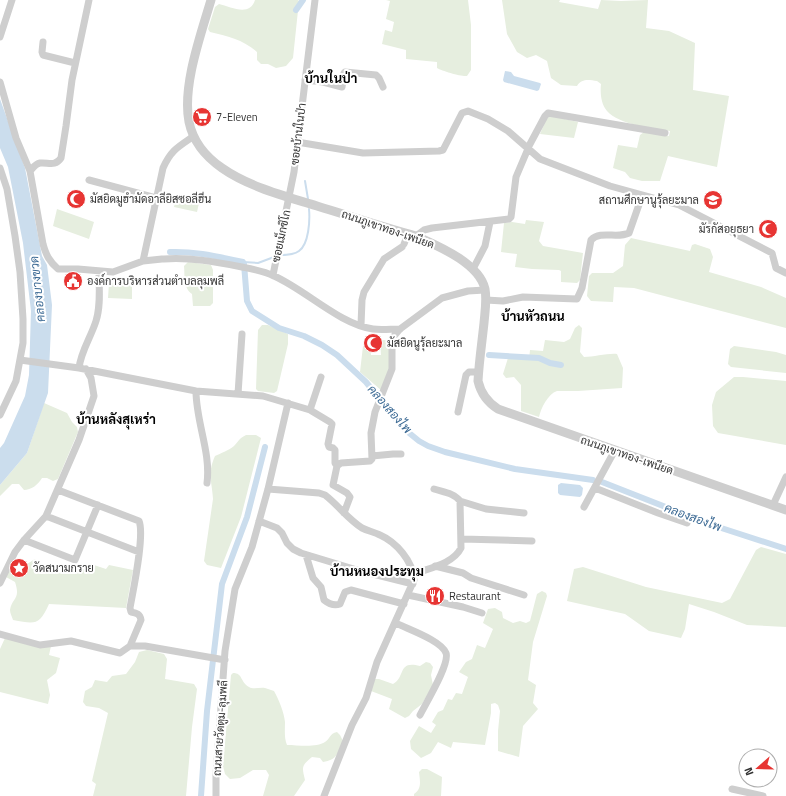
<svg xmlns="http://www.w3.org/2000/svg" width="786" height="796" font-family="'Titillium Web',Sarabun,sans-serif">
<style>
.green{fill:#e6eedf}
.water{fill:#cbdded}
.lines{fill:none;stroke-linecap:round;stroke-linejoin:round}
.stream{stroke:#cbdded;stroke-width:2}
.canal{stroke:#cbdded;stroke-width:6}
.minor{stroke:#cecece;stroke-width:7}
.tertiary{stroke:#cecece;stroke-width:9}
.labels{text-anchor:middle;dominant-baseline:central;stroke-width:4;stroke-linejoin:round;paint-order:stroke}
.poi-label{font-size:11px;fill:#313131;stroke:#fff;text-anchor:start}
.street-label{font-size:11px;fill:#313131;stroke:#fff}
.water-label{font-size:12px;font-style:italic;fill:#3d6b95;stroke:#fff}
.quarter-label{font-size:13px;font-weight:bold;fill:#000;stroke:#fff}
</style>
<rect width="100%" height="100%" fill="#fff"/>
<!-- green -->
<path class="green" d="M255,0H298L299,1L293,58L286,66L276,68L268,64H261L257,60V52C244,40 227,36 210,32L208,29L215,7L219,4C231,7 250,17 255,0Z
M386,0H468L471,25V70L467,76C462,77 442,71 437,68V62L406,59V50L382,44L385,30L392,32L394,22L386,19L390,1Z
M502,0H560L559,2L598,9L601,0L621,1L648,0L646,28L669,31L695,43L693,90L729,96L717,167L668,156L660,181H642L630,178L625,172L613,168L618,145L637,148L640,135L644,132L669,136L670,131C653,128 619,125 607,111C601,104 600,93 601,84L597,81C589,80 582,78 577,86L561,85L551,78L547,61L536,55L527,58L517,52L507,34Z
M551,116L578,122L574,138L540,134L547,118Z
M177,194L200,199L197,212L174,207Z
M57,209L94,222L89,239L53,226Z
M526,220L544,222L539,241L543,246L583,253L580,280L577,283L561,282V271L559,270L532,269L515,267L517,254L501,252L504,223L512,222L525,224Z
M631,238L690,251L692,245L695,244L710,249L713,257L709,272L761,287L786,298V328L634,288L614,287L613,302L591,301L587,296L589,276L592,273H613L623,266L625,245Z
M188,262L211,265L213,270V303L210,306H193L192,294C183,288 185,276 184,266Z
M109,283L132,285V299L108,298Z
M262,325H268L288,334V344L277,391L274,393L258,391L256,389L258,330Z
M579,325L582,328L580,352L584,357C594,357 608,353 617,354L623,368L622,388L578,391H557C548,394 541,408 539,417L521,411V385L514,377L506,378L503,374L508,358L529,360L530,350L543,351L545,340L564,342L570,339L575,328Z
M380,340H391L392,363L382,391L360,372L363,346H370L371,355H381Z
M734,346L776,352L786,355V373L731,367L728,364L730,349Z
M734,377H743L786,381V445L718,433L713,426L712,405L716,392Z
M44,403L67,413L72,422L77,427L78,432L58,479L53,481L47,478H42C38,485 31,490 24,490L19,484H12L0,496V485L27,453Z
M246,435H256L261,438L241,517L221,568L207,565L204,561L213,499C212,481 207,474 215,456C221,453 228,451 234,446C239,441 238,439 246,435Z
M761,547L786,554V627L747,625L714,612L689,604L685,629L681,638L649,631L625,614L567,601L574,569L583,567L646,587L722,603L730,599L756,550Z
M18,559L27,564L35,559L44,570L55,573L69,574L75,564L88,569L91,564L106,569L109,565L133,570L126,608L49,604C39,626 35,624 13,620C12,617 10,613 10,610C12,597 21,600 15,582L6,577L12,562Z
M542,591L546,593L547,596L533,642L528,680L536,685L533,703L538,709L523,726L519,757L498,751V731L500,711L498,705L495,703L491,704V713L485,745L453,742L451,748L438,742L431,753L421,758L411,749L410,741L419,726L431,733L436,725L432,722L438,712L443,710L448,699L452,700L456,693L462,694L468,677L459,672L466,662L472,659L477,645L485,648L493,629L483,623L488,609L495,608L502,612L503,618L513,623L520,621L526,623L530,621L537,594Z
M5,638L51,646L49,655L60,658L56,673L47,680L50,695L48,704L0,692V649Z
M147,650L164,654L167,659L165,679L194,684L197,689L192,727L186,796H93L96,784L92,781L108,713L99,708L86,706L83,702L85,691L92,687L95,680L107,682L112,676L126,674L135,662L139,652Z
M426,662L430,663L433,667L431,675L433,685L422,704L413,711L409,716L405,718L389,709L392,699L371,691L374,679H379L393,684C406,677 397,660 420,666Z
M233,673C243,673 240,682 249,687C254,690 259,687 265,688C268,689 271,690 274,691C279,700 284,712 285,722C285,730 284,738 287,745C298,745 316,748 325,742C331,738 329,734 337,732L340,735L343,741C338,753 337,760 323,762L320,758L312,757C301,766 302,767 305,780L294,796H263L269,775L266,770H253L240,778L230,779L225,774L223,766L231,675Z
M422,769H427L442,777L441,796H414V794C422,789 420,781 419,772Z"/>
<!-- water -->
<path class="water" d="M505,71L511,72L514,76L540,83L541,84L539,90L537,91L504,82L503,80Z
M0,99L25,168L42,256L47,265L52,305L48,393L27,453L0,485V448L4,443L25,396L29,375L31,311L23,243L8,167L0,148Z
M561,483L580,485L583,488L582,495L580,497L560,495L558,493V485Z"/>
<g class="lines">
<!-- stream -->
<path class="stream" d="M305,181L308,199
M280,255C286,255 294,255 299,251C309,244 310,220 309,209
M243,262L258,263L274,257"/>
<!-- canal -->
<path class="canal" d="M296,10L303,0
M170,252C195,251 219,257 243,262L244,264L247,301L252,311L279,328L304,336L322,345L337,355L366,382L403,428L419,441L428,446L445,452L515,469L593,480
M489,355L539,358L550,363L561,365
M602,482L709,524L786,549
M201,796L207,711L222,584L247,517L265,447"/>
<!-- minor -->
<path class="minor" d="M0,37L12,0
M43,42L42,52L43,55L75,63
M305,80L323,82L342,87L344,73L345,72L376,75L379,78L383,87
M0,82L16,138L30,171L43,244C46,255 49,261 58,269H78L113,272L143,261L162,259
M297,142L363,153L439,151L443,150L462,113L468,111L488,119L508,131L540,159L610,186L679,205L772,253L776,268L786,273
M0,168L7,189L15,236L20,272L23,319V343L16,381L0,415
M30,171C33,168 35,164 40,163C48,162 55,167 61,158L66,126L72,80L89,0
M89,180L156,198
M416,236L424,230L432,228L509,219L511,217L516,177L530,144L545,116L548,113L665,133
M404,244L408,234
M164,259C190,257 216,262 242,267C252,269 264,271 274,276C306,290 339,324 373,329C381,330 391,329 400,329
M143,261L163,168C171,150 178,147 194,136
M473,269L485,246L490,222
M273,275L294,172L315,0
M486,300L503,301L523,297L577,299L582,288L591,240C601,230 617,239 629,233L642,196
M361,325L362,300L364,292L384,259L402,247
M20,360L79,368C81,351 91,337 96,321C101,306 99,288 99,272
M79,368L196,391L263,396L310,410L321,377
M196,391C196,422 211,452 207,483
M238,394L242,334
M310,410L330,422L332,424L328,444L329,447L333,448L335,450V463L337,466
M458,412L466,375L469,372H478
M372,456L393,454H401
M595,488L658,513L687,523
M268,489L319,493L325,495C338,505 348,519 362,528C368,531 374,532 380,535C396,542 413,561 414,580L377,662L366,698L352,725L324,796
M460,501L486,509L524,513
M773,505L786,477
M584,507L615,450
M344,513L350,497L347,493L333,485L337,466L341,463L370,461L372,459L371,433L375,412L392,369V344L394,336L400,329L442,298L468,291L485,290
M46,516L139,552
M259,521L277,528L282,533L287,543L293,549L301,553L357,570L413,584
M462,539L532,541
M24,540L75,560L98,505
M306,555L313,578L321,587L324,600C329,604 334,606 340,604L345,592L351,590L404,604
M435,566L463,573L471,578L524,595
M414,574C429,568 453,564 461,548L460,501C454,493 443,492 434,489
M0,583L15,552L24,540L46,516L79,440L94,396L91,378L86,369
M408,595L463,607L482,613
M396,623C407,629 441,640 446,653C450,664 426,703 420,715
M0,634L40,645L71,641L120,653L130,646L141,620C140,614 137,613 131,612L130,608C133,591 145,535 139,521L58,490
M130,646H145L225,660
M732,789L763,796
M216,796V775L225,651L235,589L252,547L268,489L288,403"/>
<!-- tertiary -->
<path class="tertiary" d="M211,0C201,34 182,86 189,122C193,141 206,157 222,168C249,187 285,196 317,206C350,216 383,227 416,236C438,246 479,263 485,289C487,300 485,311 484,323C482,342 479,362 478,381C481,394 487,402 498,409L786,510"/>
</g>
<!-- icons -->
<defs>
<g id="supermarket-disc" transform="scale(1)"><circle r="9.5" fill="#e73533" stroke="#fff"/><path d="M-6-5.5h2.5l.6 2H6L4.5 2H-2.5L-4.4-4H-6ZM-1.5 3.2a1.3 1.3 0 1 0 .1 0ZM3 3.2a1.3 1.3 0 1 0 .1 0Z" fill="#fff"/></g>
<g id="mosque-disc" transform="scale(1)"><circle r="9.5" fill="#e73533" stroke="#fff"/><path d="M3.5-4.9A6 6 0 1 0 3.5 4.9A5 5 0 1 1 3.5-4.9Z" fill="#fff"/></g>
<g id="school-disc" transform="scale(1)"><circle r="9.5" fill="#e73533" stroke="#fff"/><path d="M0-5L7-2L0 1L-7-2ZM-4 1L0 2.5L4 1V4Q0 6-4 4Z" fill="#fff"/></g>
<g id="civic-disc" transform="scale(1)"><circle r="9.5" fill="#e73533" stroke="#fff"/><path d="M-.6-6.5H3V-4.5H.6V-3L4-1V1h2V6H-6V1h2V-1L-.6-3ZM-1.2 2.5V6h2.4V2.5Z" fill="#fff"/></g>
<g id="sight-disc" transform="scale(1)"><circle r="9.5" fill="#e73533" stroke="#fff"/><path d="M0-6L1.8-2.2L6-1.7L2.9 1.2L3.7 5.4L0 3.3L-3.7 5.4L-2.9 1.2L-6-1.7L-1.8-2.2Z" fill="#fff"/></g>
<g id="restaurant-disc" transform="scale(1)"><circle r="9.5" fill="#e73533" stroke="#fff"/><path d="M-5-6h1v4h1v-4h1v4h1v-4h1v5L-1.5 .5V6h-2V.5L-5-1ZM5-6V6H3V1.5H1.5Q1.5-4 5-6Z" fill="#fff"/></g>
</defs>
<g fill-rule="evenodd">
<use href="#supermarket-disc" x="202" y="117"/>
<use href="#mosque-disc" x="76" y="199"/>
<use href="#school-disc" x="713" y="200"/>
<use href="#mosque-disc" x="768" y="229"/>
<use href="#civic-disc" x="73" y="281"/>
<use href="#mosque-disc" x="373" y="343"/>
<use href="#sight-disc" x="19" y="568"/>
<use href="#restaurant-disc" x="435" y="596"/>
</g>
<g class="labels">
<!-- poi labels -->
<g class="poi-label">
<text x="216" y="117">7-Eleven</text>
<text x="90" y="199">มัสยิดมูฮำมัดอาลียิสซอลีฮีน</text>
<text x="699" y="200" text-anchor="end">สถานศึกษานูรุ้ลยะมาล</text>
<text x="754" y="229" text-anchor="end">มัรกัสอยุธยา</text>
<text x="87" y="281">องค์การบริหารส่วนตำบลลุมพลี</text>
<text x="387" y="343">มัสยิดนูรุ้ลยะมาล</text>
<text x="33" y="568">วัดสนามกราย</text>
<text x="449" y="596">Restaurant</text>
</g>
<!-- street labels -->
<g class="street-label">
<text transform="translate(298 134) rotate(-83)">ซอยบ้านในป่า</text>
<text transform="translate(388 229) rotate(19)">ถนนภูเขาทอง-เพนียด</text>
<text transform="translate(281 236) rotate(-78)">ซอยเม็กซิโก</text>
<text transform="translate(627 455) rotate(19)">ถนนภูเขาทอง-เพนียด</text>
<text transform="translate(220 728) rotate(-86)">ถนนสายวัดตูม-ลุมพลี</text>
</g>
<!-- water labels -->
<g class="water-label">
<text transform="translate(37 289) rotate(-96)">คลองบางขวด</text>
<text transform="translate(390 409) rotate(49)">คลองสองไพ</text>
<text transform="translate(693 517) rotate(20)">คลองสองไพ</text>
</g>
<!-- quarter labels -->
<g class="quarter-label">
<text x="331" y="78">บ้านในป่า</text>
<text x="533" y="316">บ้านหัวถนน</text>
<text x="116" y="419">บ้านหลังสุเหร่า</text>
<text x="377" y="571">บ้านหนองประทุม</text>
</g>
</g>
<!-- north arrow -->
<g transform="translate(758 768) rotate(250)"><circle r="19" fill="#ffffff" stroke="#adadad"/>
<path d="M0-3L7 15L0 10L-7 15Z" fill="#e73533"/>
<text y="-6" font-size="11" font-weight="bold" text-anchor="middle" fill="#313131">N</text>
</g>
</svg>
